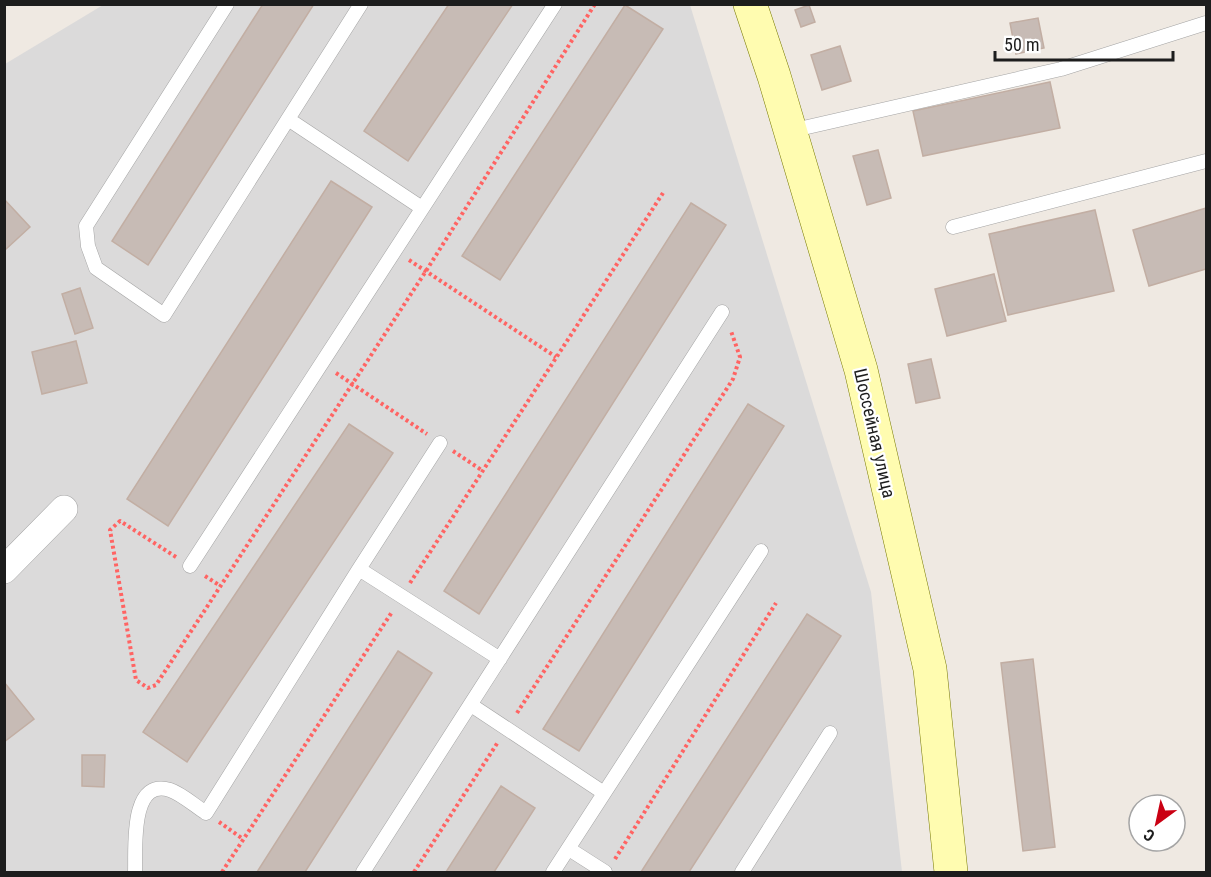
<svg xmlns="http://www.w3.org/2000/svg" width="1211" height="877" font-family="'Roboto Condensed',sans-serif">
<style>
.residential{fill:#dbdada}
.building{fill:#c7bbb5;stroke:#c2aea3;stroke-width:1.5}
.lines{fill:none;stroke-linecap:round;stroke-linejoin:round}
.service-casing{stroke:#a4a4a4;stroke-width:15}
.minor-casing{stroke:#a4a4a4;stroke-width:28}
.secondary-casing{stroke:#767800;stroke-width:34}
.path{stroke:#ff6463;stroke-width:4;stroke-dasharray:3 3;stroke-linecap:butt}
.service{stroke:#fff;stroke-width:14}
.minor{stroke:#fff;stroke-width:27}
.secondary{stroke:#fffcb0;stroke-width:33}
.labels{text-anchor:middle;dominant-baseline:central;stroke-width:4.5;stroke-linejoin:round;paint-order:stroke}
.street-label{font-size:18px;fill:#1d1d1d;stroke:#fff}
</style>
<rect width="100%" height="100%" fill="#efe9e2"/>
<!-- residential -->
<path class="residential" d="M103,5H690L871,592L902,872H5V64Z"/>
<!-- building -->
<path class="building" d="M263,4H314L148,265L112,241Z
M449,4H513L408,161L364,131Z
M625,5L663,29L500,280L462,256Z
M809,5L815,22L801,27L795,10Z
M1038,18L1044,48L1016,54L1010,23Z
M840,46L851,81L822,90L811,55Z
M1050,82L1060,128L923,156L913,111Z
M878,150L891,198L867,205L853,156Z
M331,181L372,207L168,526L127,499Z
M4,199L30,227L5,250L4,249Z
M691,203L726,225L479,614L444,591Z
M1206,208V269L1149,286L1133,230Z
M1095,210L1114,291L1008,315L989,234Z
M994,274L1006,321L947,336L935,289Z
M80,288L93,328L75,334L62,294Z
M76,341L87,383L42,394L32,352Z
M931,359L940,398L916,403L908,364Z
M748,404L784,426L579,751L543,729Z
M349,424L393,453L187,762L143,732Z
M807,614L841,636L689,872H641Z
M398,651L432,673L305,872H257Z
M1033,659L1055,847L1023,851L1001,663Z
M4,682L34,719L4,742Z
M82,755H105L104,787L82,786Z
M501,786L535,808L494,872H446Z"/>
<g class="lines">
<!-- service casing -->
<g class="service-casing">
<path id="service" d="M227,4L86,226L88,246L96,268L164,315L288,119L422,208
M288,119L361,4
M790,131L1061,69L1206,23
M953,227L1206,161
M440,443L359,569L500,659
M190,566L555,4
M471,705L604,793
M569,849L605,872
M135,872C136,851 129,777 170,790C182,794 195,806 206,813L359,569
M363,872L722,312
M553,872L761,551
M742,872L830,733"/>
</g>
<!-- minor casing -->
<g class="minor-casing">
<path id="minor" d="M4,570L64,509"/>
</g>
<!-- secondary casing -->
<g class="secondary-casing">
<path id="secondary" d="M750,4L774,76L861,370L930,669L951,872"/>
</g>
<!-- path -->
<path class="path" d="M409,260L556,357
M336,373L427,434
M453,451L483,471
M176,557L120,521L110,530L136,680L148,688L156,685L426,271L595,4
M205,576L219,585
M410,583L663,193
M517,713L733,379L740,357L731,331
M219,822L243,839
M615,859L776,603
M222,872L392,612
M414,872L498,742"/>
<!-- service -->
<use href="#service" class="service"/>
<!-- minor -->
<use href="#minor" class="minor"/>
<!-- secondary -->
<use href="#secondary" class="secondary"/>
</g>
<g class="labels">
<!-- street labels -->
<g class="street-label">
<text transform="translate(875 433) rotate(77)">Шоссейная улица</text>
</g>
</g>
<!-- border -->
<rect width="1211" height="877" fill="none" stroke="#1d1d1d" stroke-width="12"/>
<!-- north arrow -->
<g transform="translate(1157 823) rotate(213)"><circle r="28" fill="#ffffff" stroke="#a5a5a5" stroke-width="1.5"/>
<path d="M0-4.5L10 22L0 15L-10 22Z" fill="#ca0013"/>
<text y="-9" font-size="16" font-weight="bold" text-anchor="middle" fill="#1d1d1d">С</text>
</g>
<!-- scale -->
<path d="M995 51v9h178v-9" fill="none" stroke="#1d1d1d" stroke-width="3"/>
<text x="1004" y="51" font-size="18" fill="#1d1d1d" stroke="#ffffff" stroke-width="4.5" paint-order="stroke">50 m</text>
</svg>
